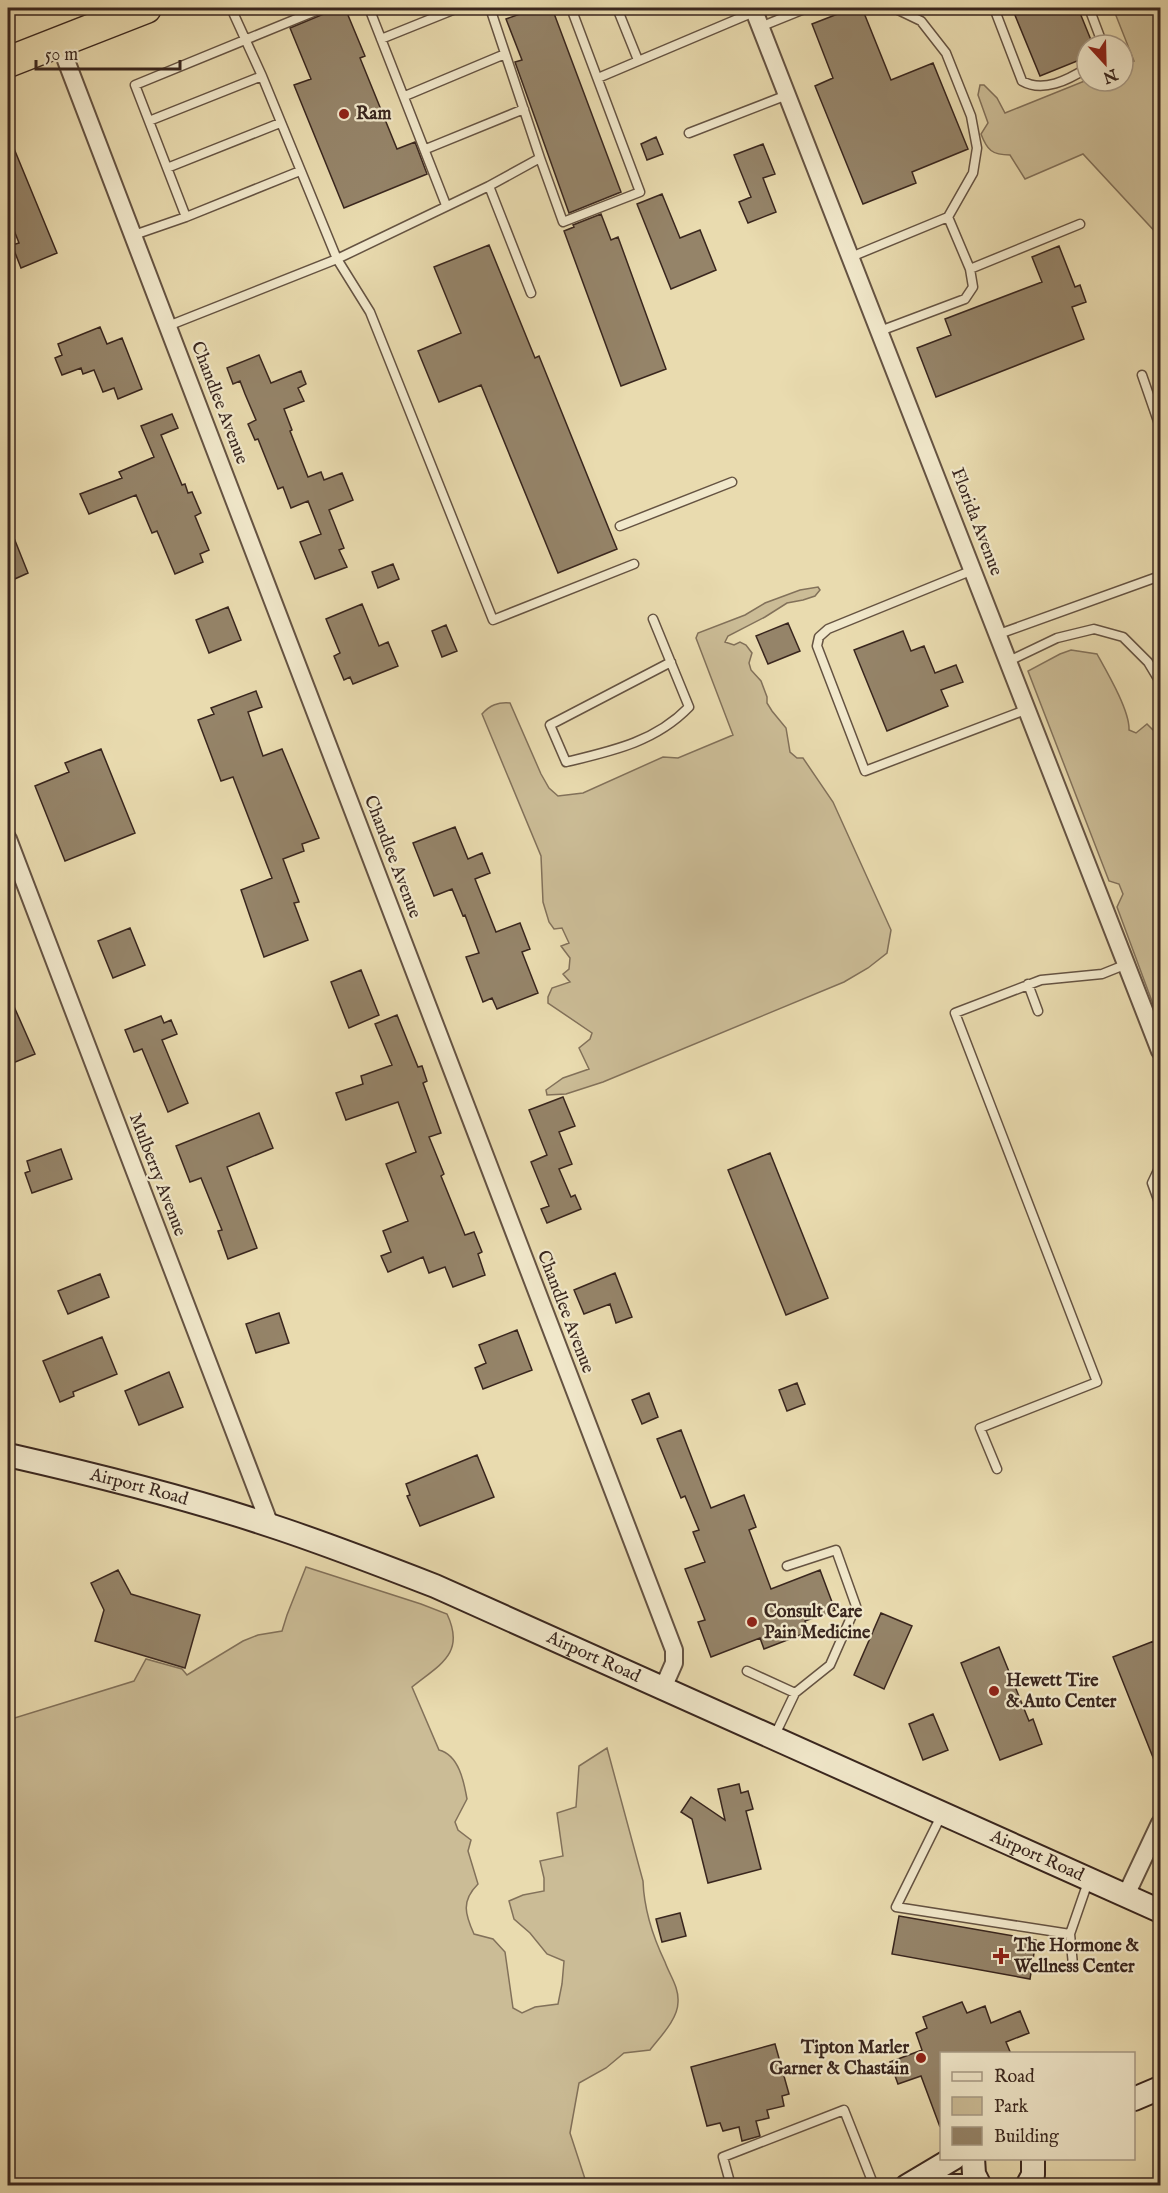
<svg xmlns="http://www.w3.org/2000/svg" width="1168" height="2193" font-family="'IM FELL English',serif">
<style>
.green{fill:#cbbc96;stroke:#82715a;stroke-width:1.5}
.building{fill:#958469;stroke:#39261e;stroke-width:1.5}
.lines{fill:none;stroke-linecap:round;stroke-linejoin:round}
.lane-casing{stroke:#655342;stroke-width:11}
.street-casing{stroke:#655342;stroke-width:20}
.secondary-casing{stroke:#39261e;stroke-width:26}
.highway-casing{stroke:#39261e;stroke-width:33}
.lane{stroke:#f1e8cb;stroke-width:8}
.street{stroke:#f1e8cb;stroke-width:16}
.secondary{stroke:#f1e8cb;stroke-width:22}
.highway{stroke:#e9dbaf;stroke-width:30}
.poi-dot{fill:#8f2418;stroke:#f1e8cb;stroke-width:2}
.labels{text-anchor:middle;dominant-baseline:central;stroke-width:4.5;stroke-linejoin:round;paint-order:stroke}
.poi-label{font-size:18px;font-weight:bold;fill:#39261e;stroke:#f1e8cb;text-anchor:start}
.street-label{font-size:18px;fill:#39261e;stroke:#f1e8cb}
</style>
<rect width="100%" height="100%" fill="#e9dbaf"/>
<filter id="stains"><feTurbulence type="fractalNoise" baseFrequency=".00333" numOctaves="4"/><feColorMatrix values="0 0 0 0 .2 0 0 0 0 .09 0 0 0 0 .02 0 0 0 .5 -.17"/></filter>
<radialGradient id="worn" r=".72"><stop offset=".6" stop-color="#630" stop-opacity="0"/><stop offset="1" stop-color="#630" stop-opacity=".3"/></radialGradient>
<!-- green -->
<path class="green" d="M1113,8H1160V237L1083,154L1025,179L1010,155C992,155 987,150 981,134L988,123L978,95L980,85H984L997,98L1005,113L1087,80L1123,81V66L1134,61Z
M818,587L820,590L815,596L803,600L787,603L765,617L728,636L725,642L734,645L740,642L746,645L752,653L749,663L751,670L761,681L767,697V703L772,711L786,728L790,752L797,758H803L833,802L891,930L887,953L868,968L844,982L603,1082L566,1094L547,1095L546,1090L563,1078L589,1069L579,1048L590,1039L592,1033L548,1003V997L552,988L570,982L563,974L569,969L570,958L561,946L569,943L562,928L554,929L549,922L543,902L541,856L482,714C490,705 498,702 510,703L541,774L549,788L558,796L583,793L663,757L678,758L733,735L696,638L698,633L745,615L765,603L800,590Z
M1071,650L1097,654C1107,672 1130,711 1129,730L1136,733L1147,724L1158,735L1160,773V1023L1117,907L1123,894L1119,884L1109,881L1028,671L1060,654Z
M306,1567L421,1604L447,1614C466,1654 439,1665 412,1687L439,1750C459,1755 464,1782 467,1799L455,1822L458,1830L471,1840L468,1851L478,1884C461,1901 465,1914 474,1934L493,1939L505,1952L513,2008L522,2013L535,2007L558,2004L562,1984L564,1961L547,1954L530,1933L514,1919L509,1901L523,1895L544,1891V1878L540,1861L563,1856L557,1813L576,1807L579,1766L607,1748L643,1881C644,1909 653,1937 665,1962C670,1976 679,1987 678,2002C678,2019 660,2037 650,2050L624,2053L606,2068L579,2083L570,2133L587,2185H8V1720L134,1681L146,1659L182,1669L187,1675L243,1641L258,1635L282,1631L287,1615Z"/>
<!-- building -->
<path class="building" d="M338,8H345L365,56L360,58L397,149L415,142L427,174L344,208L294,85L311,79L290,28Z
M537,8H552L621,192L569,213L515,62L522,60L506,19Z
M853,8H862L891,80L933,63L968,149L912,172L916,183L863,204L815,86L833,78L812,24Z
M1012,8H1078L1093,45H1087V57L1040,76Z
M8,134L57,253L21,268L12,245L19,243L8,215Z
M656,137L663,154L647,160L641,144Z
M763,144L775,174L763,178L776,212L748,223L739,202L751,197L734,155Z
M662,194L680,238L700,230L716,270L671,289L637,204Z
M601,214L611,240L618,237L666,369L621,386L564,231L574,227L573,225Z
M489,245L535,358L539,356L617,549L558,573L481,385L439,402L418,351L461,333L434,267Z
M1059,246L1075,287L1080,285L1086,302L1072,307L1084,339L936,397L917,348L951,335L945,319L1042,282L1032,257Z
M100,327L107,344L122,338L142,389L118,399L114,388L103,392L94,370L83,374L81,368L62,375L55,358L62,355L58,344Z
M259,355L271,383L301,371L306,384L298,388L304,401L284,409L292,430L290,431L308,477L321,472L324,480L342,473L353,500L329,510L344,548L339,550L347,567L315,579L300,542L321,534L308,501L291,508L283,487L278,489L258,439L255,440L248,424L256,420L245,394L240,381L233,384L227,368Z
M172,414L178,428L161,435L182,485L185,484L188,493L192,492L201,513L195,516L209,550L200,554L203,562L175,574L157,531L152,533L136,495L89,514L80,494L122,478L119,472L154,457L141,426Z
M8,523L28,573L8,582Z
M393,564L399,579L378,588L372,572Z
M362,604L379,646L388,642L398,666L353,684L350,677L344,680L334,656L340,653L326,619Z
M228,607L241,640L209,653L196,620Z
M788,623L800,651L768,664L756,636Z
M446,625L457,651L442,657L432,631Z
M903,631L911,651L924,646L935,673L956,665L963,682L941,690L948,706L887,731L854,650Z
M256,691L262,707L248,712L263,756L282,749L319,838L302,844L304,851L283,859L299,902L294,903L308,940L264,957L241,890L272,878L233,777L221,781L198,720L214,714L211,708Z
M101,749L135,833L65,861L35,786L69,772L65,763Z
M455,827L468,859L482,853L490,873L475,879L496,932L520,923L530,949L522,952L538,993L497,1009L492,998L483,1002L466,957L479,953L465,915L463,916L452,889L434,896L413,843Z
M130,928L145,965L113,978L98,941Z
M361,970L379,1015L349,1028L331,982Z
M8,993L35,1054L8,1065Z
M397,1015L418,1067L422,1066L427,1081L423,1083L441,1133L429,1137L444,1174L441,1176L465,1235L474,1232L482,1252L478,1254L485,1275L453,1287L445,1267L429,1273L423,1257L388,1272L381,1256L391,1252L383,1231L408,1221L386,1164L416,1152L398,1102L346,1120L336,1093L363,1084L361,1076L392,1065L375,1024Z
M161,1016L164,1023L171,1020L177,1034L162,1040L188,1103L168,1112L142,1049L134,1052L125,1030Z
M563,1097L575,1126L559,1132L572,1164L559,1169L571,1197L575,1195L581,1209L547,1223L541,1209L549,1206L531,1162L547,1155L529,1110Z
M259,1113L273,1148L227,1167L257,1248L228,1259L218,1231L222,1230L201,1178L190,1182L176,1146Z
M61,1149L72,1179L32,1193L25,1173L30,1171L27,1161Z
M770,1153L828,1298L786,1315L728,1170Z
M615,1273L632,1317L616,1323L610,1304L584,1314L574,1290Z
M100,1274L109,1297L68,1314L58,1291Z
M279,1313L289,1343L256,1353L246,1324Z
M517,1330L532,1370L483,1389L475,1368L486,1363L479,1345Z
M102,1337L117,1374L73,1392L74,1396L60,1402L43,1361Z
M169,1372L183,1407L139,1425L125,1391Z
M797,1383L805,1404L787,1411L779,1390Z
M649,1393L658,1417L642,1424L632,1400Z
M681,1430L711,1508L744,1495L756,1527L749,1530L771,1589L820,1570L835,1610L805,1621L808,1632L764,1649L760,1638L711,1657L698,1622L705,1620L685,1569L705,1562L693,1532L699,1530L685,1496L681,1498L657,1439Z
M477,1455L494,1497L420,1526L407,1496L410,1495L406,1484Z
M118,1570L131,1594L200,1615L185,1668L95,1641L104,1610L91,1583Z
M881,1613L912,1626L884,1689L854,1675Z
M1154,1641L1161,1658L1160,1775L1113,1657Z
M999,1647L1029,1721L1033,1719L1042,1744L1000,1760L961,1663Z
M933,1714L948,1750L923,1760L909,1724Z
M739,1784L741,1793L748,1791L753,1809L746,1811L761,1869L708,1883L692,1819L681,1812L691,1797L725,1820L718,1789Z
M680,1913L686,1936L662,1942L656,1919Z
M899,1916L1036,1940L1030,1979L892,1954Z
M962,2002L967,2013L985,2006L991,2023L1020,2011L1029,2033L1006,2042L1011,2054H942L940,2127L921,2076L898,2084L890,2062L922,2050L916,2033L927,2028L923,2017Z
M775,2044L789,2094L782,2096L784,2106L767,2110L769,2118L756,2121L760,2136L742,2141L739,2127L723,2131L720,2123L707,2126L691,2067Z"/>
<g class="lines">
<!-- lane casing -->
<g class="lane-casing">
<path id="lane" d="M231,8L262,76L337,259L370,312L493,620L634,564
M369,8L446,205
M617,8L638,60
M994,8L1022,81C1043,93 1068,80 1087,68
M1089,8L1103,45
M760,27L807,8
M381,39L458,8
M598,78L754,12
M405,96L505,54
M149,121L262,76
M689,133L787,95
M426,149L524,109
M540,158L563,222L640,192L571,8
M167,168L280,123
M489,186L540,158L490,8
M186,217L300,171
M134,235L186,217L135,85L323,8
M851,257L948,217L973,173L977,148L971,116L946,53L921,21L894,8
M970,269L1080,224
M168,326L337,259L489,186L531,293
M880,331L965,299L973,287L970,269L948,217
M1142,375L1160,427
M620,526L732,482
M973,570L828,629L819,637L817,646L865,771L1028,709
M653,619L689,707C655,742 612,751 566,762L550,725L671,662
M999,634L1160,576
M1009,661L1057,638L1094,629L1123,637L1148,662L1160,682
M1028,984L1038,1011
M1160,1166L1152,1183L1160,1205
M997,1469L980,1428L1097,1382L955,1013L1041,980L1102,974L1127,964
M747,1671L795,1693
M774,1737L795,1693L830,1665L856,1606L836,1550L787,1566
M942,1814L896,1907L1070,1934
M1073,1965L1070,1934L1089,1879
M731,2186L723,2157L844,2110L874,2186"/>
</g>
<!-- street casing -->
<g class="street-casing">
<path id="street" d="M753,8L1160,1051
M59,42L674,1650V1663L663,1688
M8,839L270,1525
M1126,1895L1160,1823"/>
</g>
<!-- secondary casing -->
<g class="secondary-casing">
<g id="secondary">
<path id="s1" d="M8,1455C96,1475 186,1497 272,1526C327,1544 381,1565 435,1586L1160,1911"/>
<path d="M1134,2099L1160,2088"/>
<path d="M973,2158L974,2174L980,2186"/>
<path d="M907,2186L954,2158"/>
<path d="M942,2186H968"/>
<path d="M1027,2186L1033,2175V2158"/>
</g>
</g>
<!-- highway casing -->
<g class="highway-casing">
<path id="highway" d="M8,62L146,8"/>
</g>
<!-- lane -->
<use href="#lane" class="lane"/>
<!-- street -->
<use href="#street" class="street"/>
<!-- secondary -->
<use href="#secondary" class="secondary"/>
<!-- highway -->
<use href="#highway" class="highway"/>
</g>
<!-- markers -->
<g class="poi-dot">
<circle cx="344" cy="114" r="6"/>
<circle cx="752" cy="1622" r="6"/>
<circle cx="994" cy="1691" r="6"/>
<path d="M998 1947h6v6h6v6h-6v6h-6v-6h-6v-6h6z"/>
<circle cx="921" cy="2058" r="6"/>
</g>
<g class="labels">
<!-- poi labels -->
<g class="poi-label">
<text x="356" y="114">Ram</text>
<text x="764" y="1612">Consult Care<tspan x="764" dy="21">Pain Medicine</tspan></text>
<text x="1006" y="1681">Hewett Tire<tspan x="1006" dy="21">&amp; Auto Center</tspan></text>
<text x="1014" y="1946">The Hormone &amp;<tspan x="1014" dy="21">Wellness Center</tspan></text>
<text x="909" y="2048" text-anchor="end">Tipton Marler<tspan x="909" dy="21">Garner &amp; Chastain</tspan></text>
</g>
<!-- street labels -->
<g class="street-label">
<text transform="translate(219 403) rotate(69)">Chandlee Avenue</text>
<text transform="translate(976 522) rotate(69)">Florida Avenue</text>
<text transform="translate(392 857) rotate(69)">Chandlee Avenue</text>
<text transform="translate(157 1175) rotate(69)">Mulberry Avenue</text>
<text transform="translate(565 1312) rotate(69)">Chandlee Avenue</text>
<text stroke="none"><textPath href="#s1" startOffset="135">Airport Road</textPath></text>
<text stroke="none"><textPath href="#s1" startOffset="621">Airport Road</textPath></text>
<text stroke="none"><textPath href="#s1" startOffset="1107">Airport Road</textPath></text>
</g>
</g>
<!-- margin -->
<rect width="1168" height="2193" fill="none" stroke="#e9dbaf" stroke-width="30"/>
<rect x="9" y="9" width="1150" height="2175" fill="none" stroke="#39261e" stroke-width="3"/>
<rect x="15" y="15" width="1138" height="2163" fill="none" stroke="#39261e" stroke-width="1.5"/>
<!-- legend -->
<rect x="940" y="2052" width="195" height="108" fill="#f1e8cb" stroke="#a79a86" stroke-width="1.5"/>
<rect x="952" y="2072" width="30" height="9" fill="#f1e8cb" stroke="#a79a86" stroke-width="1.5"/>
<text x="994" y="2082" font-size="18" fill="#39261e">Road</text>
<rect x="952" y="2097" width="30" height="18" fill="#cbbc96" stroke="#a79a86" stroke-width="1.5"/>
<text x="994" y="2112" font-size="18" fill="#39261e">Park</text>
<rect x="952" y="2127" width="30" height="18" fill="#958469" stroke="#a79a86" stroke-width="1.5"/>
<text x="994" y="2142" font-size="18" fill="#39261e">Building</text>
<!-- north arrow -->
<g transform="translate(1105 63) rotate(158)"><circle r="28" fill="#f1e8cb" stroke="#a79a86" stroke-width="1.5"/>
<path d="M0-4.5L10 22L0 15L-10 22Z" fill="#8f2418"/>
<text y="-9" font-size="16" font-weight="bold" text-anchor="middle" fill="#39261e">N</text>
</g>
<!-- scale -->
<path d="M36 60v9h144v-9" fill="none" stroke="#39261e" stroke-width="3"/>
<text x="45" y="60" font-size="18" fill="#39261e" stroke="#f1e8cb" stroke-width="4.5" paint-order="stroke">50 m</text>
<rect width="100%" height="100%" filter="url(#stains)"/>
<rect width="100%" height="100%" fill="url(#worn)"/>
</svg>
